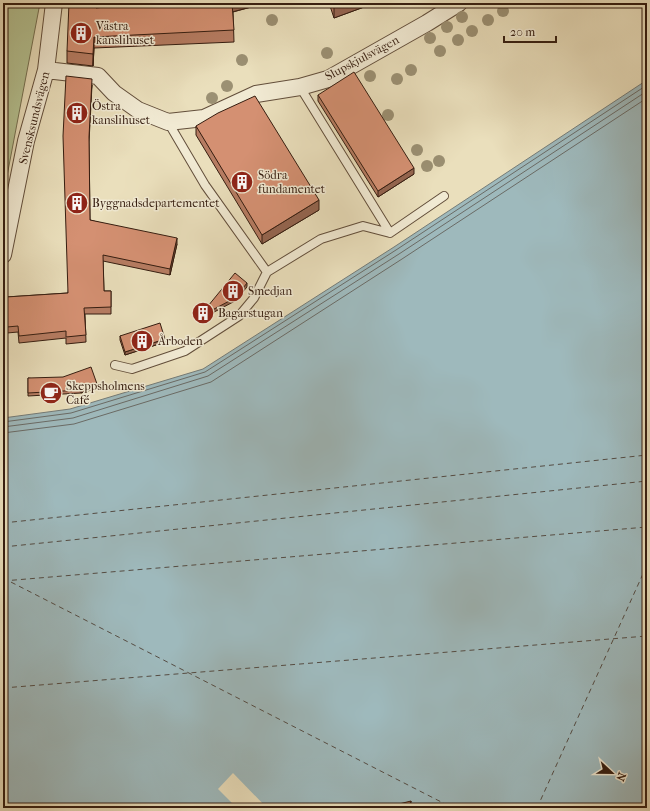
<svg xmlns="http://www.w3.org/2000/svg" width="650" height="811" font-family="'IM FELL French Canon',serif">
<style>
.green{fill:#b5c292;stroke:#757051}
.water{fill:#9eb9bc;stroke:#747b77}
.pier{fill:#eadfbc}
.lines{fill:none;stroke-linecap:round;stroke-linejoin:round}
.shore{stroke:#6a6b66;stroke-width:1}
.ferry{stroke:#544c44;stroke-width:1;stroke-dasharray:5 4;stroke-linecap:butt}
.lane-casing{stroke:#624e3b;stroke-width:10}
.street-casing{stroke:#624e3b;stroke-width:18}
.lane{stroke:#f1ead3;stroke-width:8}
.street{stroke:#f1ead3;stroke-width:16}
.tree{fill:#9b9073}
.wall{fill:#b67c62;stroke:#351d10}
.shaded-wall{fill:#946550;stroke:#351d10}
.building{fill:#d49072;stroke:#351d10}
.labels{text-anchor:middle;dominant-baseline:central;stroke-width:3;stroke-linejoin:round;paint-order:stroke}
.poi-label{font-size:12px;fill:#351d10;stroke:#f1ead3;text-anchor:start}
.street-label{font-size:12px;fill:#351d10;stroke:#f1ead3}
</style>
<rect width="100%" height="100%" fill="#eadfbc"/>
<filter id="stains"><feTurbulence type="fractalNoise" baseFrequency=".005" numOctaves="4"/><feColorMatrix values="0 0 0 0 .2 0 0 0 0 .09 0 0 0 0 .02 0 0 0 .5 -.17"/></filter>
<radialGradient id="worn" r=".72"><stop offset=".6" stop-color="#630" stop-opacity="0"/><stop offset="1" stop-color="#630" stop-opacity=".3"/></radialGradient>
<!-- green -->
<path class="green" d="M3,3H40L3,197Z"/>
<!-- water -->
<path class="water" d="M647,80V808H3V418L70,409L203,369L394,247Z"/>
<!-- pier -->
<path class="pier" d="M233,773L267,808H237L218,789Z"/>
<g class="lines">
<!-- shore -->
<path class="shore" d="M3,422L71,413L205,372L396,250L647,85
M3,427L73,418L208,376L399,254L647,91
M3,433L74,424L211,382L402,259L647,98"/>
<!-- ferry -->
<path class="ferry" d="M3,523L647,455
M3,547L647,481
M3,578L453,808
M3,581L647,527
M3,688L647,636
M537,808L647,565"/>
<!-- lane casing -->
<g class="lane-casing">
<path id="lane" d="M300,87L390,233
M168,122L205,185L267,272
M267,272L321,239L363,226L390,233L444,196
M115,365L132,369L185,351L239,316L254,298L267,272"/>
</g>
<!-- street casing -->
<g class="street-casing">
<path id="street" d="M46,70L98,76L114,93L138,110L168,122L204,118L256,94L300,87L328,79L427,23L459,3
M3,255L26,141L46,70L54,3"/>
</g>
<!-- lane -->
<use href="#lane" class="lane"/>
<!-- street -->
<use href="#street" class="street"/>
</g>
<!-- trees -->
<g class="tree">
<circle cx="503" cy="11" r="6"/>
<circle cx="462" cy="17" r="6"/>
<circle cx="272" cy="20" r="6"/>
<circle cx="488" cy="20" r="6"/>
<circle cx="447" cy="27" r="6"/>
<circle cx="472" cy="31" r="6"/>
<circle cx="430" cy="38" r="6"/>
<circle cx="458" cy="40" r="6"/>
<circle cx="440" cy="51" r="6"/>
<circle cx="327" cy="53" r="6"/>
<circle cx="242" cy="60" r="6"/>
<circle cx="411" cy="70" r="6"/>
<circle cx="370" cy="76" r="6"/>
<circle cx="397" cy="79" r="6"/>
<circle cx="227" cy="86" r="6"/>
<circle cx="212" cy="98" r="6"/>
<circle cx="388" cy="115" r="6"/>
<circle cx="417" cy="150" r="6"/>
<circle cx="439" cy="161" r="6"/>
<circle cx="427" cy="166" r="6"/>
</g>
<!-- wall -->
<path class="wall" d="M97,3V8L137,3H266L233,12L234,42L94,48L93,66L67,63V51Z
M329,3H375L334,18Z
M92,85L89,142L90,220L177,244L170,275L103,261L104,291H111V314H85L86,342L66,344V338L19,343L18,332L7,333L6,297L68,293Z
M318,95L414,174L378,197L318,101Z
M196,126L319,210L262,244L196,135Z
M120,336L165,342L125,355L120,340Z
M28,378L97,388L81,393L28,396Z"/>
<!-- shaded-wall -->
<path class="shaded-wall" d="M232,3H266L232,12Z
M343,3H375L334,18V6Z
M94,37V48L93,66V54Z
M414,168V174L378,197V191Z
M319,200V210L262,244V235Z
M177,238V244L170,275V269Z
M247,283V287L235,301L199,320V317Z
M165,339V342L125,355V352Z
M97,384V388L81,393V390Z
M411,801V808H408Z"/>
<!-- building -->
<path class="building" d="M69,3H96V8L137,3H232L234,30L94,37L93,54L67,51Z
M333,3H343L334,6Z
M354,72L414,168L378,191L318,95Z
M66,76L92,79L89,137L90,220L177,238L170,269L103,255L104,291H111V307L84,308L86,335L66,337V331L19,336L18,326L7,327L6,297L68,293L63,136Z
M255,96L319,200L262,235L196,126L218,113Z
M235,273L247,283L235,298L199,317Z
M160,323L165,339L125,352L120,336Z
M91,367L97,384L81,390L28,393V378L63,377Z
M411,801L408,808H391L395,805Z
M229,804L238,808H214V806Z"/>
<!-- icons -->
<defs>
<g id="building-disc" transform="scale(1.15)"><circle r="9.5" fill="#8f2418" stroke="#f1ead3"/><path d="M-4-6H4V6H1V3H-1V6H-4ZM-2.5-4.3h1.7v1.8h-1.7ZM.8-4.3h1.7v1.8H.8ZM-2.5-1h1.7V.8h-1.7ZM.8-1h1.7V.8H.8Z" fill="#fff"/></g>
<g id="cafe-disc" transform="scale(1.15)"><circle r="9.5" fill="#8f2418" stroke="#f1ead3"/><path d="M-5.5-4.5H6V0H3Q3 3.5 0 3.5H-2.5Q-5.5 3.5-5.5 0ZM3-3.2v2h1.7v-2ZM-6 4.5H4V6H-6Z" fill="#fff"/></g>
</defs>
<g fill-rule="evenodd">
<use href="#building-disc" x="81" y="33"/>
<use href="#building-disc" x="77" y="113"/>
<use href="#building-disc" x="242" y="182"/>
<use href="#building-disc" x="77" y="203"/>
<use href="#building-disc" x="233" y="291"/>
<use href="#building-disc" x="203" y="313"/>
<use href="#building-disc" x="142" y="341"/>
<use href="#cafe-disc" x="51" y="393"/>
</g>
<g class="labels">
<!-- poi labels -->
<g class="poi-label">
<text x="96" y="26">Västra<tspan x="96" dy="14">kanslihuset</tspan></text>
<text x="92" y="106">Östra<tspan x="92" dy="14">kanslihuset</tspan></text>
<text x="258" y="175">Södra<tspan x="258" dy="14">fundamentet</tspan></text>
<text x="92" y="203">Byggnadsdepartementet</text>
<text x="248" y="291">Smedjan</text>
<text x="218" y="313">Bagarstugan</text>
<text x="158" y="341">Årboden</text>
<text x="66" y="386">Skeppsholmens<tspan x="66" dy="14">Café</tspan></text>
</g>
<!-- street labels -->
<g class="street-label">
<text transform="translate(362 58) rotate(-28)">Slupskjulsvägen</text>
<text transform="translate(34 118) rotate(-76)">Svensksundsvägen</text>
</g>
</g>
<!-- margin -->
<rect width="650" height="811" fill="none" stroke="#eadfbc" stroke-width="16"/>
<rect x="4" y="4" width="642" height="803" fill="none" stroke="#351d10" stroke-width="2"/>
<rect x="8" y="8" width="634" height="795" fill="none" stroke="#351d10"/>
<!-- north arrow -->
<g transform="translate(612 773) rotate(112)" stroke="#f1ead3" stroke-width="3" paint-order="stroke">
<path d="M0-3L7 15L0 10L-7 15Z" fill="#351d10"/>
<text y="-6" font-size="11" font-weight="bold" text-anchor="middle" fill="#351d10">N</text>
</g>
<!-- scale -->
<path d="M504 36v6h52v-6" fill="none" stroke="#351d10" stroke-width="2"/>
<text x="510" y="36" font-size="12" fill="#351d10" stroke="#f1ead3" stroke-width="3" paint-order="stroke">20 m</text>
<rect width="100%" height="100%" filter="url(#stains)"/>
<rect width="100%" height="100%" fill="url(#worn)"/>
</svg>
